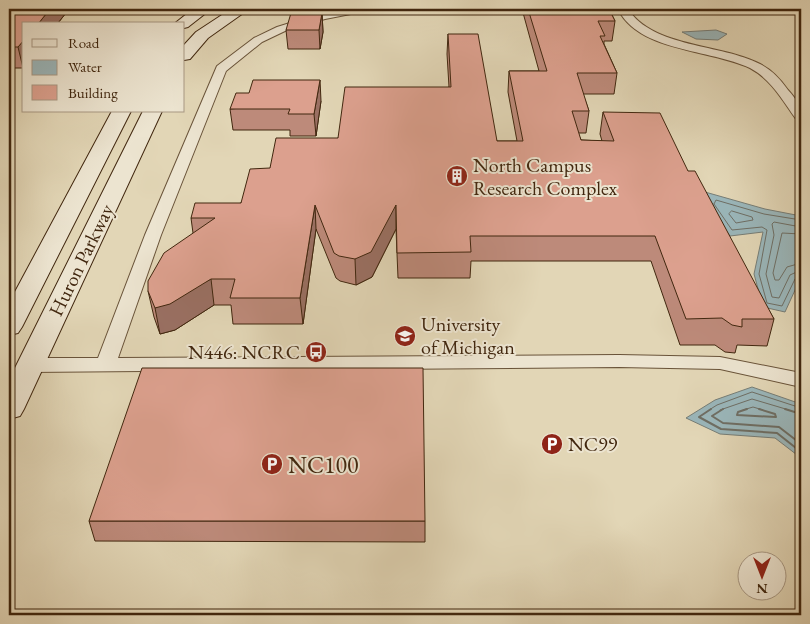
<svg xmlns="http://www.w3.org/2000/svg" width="810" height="624" font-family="'EB Garamond',serif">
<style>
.water{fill:#9ab6ba;stroke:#767d76}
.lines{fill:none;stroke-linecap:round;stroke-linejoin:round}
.shore-far1{stroke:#6e6e64;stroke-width:1}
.shore{stroke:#6e6e64;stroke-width:2}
.street-casing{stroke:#695339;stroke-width:2}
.secondary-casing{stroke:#41270f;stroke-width:2}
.street{fill:#ece4d0;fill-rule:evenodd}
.secondary{fill:#ece4d0;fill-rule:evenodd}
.wall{fill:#bd8a7a;stroke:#41270f}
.shaded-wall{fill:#9a7063;stroke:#41270f}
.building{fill:#dca08e;stroke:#41270f}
.labels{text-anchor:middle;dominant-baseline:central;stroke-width:4;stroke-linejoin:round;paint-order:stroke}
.poi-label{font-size:20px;fill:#41270f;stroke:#ece4d0;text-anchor:start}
.street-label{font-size:20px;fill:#41270f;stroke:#ece4d0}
.near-poi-label{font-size:24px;fill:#41270f;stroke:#ece4d0;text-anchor:start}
</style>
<rect width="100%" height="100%" fill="#e2d6b6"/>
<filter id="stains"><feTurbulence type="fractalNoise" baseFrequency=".004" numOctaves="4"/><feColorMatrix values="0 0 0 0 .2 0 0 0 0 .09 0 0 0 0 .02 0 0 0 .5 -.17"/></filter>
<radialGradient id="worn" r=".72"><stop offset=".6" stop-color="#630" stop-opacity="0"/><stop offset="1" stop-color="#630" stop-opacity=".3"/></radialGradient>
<!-- water -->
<path class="water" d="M716,30L727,34L718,40L696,39L682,32Z
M698,190L765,209L801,216V277L785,312L763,307L754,274L763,232L730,236Z
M752,387L801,404V458L775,438L720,434L686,418L715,400Z"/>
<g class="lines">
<!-- shore-far1 -->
<path class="shore-far1" d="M714,204L716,200L764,214L801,220
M714,204L732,230L762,227L767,230L759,274L767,303L782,306L795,279L801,276
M732,211L752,217L753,220L736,223L729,214Z
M801,227L774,222L772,224L774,235L766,274L772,297L779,298L790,275L801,270
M801,234L782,233L773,273L775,280H779L787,267L801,263
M709,410L717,405L752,392L801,408
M720,410L752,399L789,410
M743,410L753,407L763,410"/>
<!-- shore -->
<path class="shore" d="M711,409L699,417L721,429L777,433L801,452
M723,409L712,416L723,423L779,427L801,444
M747,409L738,412L737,415L776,417L775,414L759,409
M785,409L801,414"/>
<!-- street casing -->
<g class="street-casing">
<path id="street" d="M345,9H367L366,11L325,19L285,31L262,42L226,71L161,235L118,358L619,355L720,357L801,373V387L720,369L619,367L30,372L23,370L20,365L23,360L30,358H98L145,235L217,66L254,38L277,27L319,14Z
M618,9H628C653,48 722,44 760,64C772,70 781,80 788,90C797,100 801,106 801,120L796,119C783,101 771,79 750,68C710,49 639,52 618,9Z"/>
</g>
<!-- secondary casing -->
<g class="secondary-casing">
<path id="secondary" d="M193,9H211L188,27L184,28V24H174Z
M231,9H249L208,38L190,59L184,60V45L196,32Z
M112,111H131L22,327L18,333L9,335V303Z
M143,111H162L24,409L20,416L9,419V380Z"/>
</g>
<!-- street -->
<use href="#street" class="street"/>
<!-- secondary -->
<use href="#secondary" class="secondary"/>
</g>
<!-- wall -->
<path class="wall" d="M522,9H609L615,21L612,41H604V44L617,73L614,94H583L589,111L586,133H578L581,140L602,141L600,134L603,112L688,171L774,319L767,346L737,345L735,353L725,352L715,345H680L651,261H471L470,278H398L396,229L372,277L356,285L340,281L336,278L316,229L303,324H233L231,305H214L175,330L160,334L154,317L148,291L193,233L191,218L241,203L270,168L338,138L449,87L447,54L448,34L497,141H517L508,92L509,71H539Z
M9,12L66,13L23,68H9Z
M322,13L323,32L320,49H288L286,30Z
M321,101L316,136H290V130H233L230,109Z
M89,521H425V542L95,541Z"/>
<!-- shaded-wall -->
<path class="shaded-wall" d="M50,9H65L66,13L57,24H38Z
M322,13L323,32L320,49L319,30Z
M24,40V66L23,68L18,47Z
M320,80L321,101L316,136L314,114Z
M315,205L316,229L303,324L300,298Z
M396,205V229L372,277L356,285L355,259Z
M211,279L214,305L175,330L160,334L155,308Z"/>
<!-- building -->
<path class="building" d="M12,9H50L38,24H24V40L18,47H9V12Z
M528,9H609L615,21H598L605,36H600L617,73H577L589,111H572L581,140L614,141L603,112L660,113L688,171H695L774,319H742V327L732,325L722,318L686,319L655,236H470L471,252L397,253L396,205L371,252L355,259L339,256L334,253L315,205L300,298H230L235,279H211L170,304L155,308L148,291V281L164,253L215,218H191L195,203H241L250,169L270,168L276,138H338L345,87H451L448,34H478L497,141H523L509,71H547Z
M291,13H322L319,30H286Z
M253,80H320L314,114H288L290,109H230L236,93H249Z
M142,368H423L425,521H89Z"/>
<!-- icons -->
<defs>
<g id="building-disc" transform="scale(1.125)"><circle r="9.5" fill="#8f2418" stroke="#ece4d0"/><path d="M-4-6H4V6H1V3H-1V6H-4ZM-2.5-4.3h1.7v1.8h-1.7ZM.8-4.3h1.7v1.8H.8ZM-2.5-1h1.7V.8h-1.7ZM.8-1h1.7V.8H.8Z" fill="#fff"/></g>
<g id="university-disc" transform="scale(1.125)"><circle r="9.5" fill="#8f2418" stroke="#ece4d0"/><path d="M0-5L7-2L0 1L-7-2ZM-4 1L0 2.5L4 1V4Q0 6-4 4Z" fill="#fff"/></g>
<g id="bus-disc" transform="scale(1.125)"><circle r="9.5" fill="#8f2418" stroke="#ece4d0"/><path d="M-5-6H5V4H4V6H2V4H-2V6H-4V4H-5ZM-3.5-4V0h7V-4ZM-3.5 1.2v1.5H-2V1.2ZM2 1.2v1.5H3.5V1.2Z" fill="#fff"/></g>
<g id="parking-disc" transform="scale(1.125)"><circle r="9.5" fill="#8f2418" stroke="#ece4d0"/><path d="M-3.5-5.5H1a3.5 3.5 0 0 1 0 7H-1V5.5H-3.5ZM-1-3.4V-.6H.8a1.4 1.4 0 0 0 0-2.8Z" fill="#fff"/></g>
</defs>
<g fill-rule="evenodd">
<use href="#building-disc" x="457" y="176"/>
<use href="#university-disc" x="405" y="336"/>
<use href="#bus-disc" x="316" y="352"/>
<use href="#parking-disc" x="552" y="444"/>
<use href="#parking-disc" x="272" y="464"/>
</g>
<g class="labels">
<!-- poi labels -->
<g class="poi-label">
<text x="473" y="165">North Campus<tspan x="473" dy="23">Research Complex</tspan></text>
<text x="421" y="324">University<tspan x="421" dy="23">of Michigan</tspan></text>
<text x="300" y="352" text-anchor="end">N446: NCRC</text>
<text x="568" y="444">NC99</text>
</g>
<!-- street labels -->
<g class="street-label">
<text transform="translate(81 260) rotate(-64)">Huron Parkway</text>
</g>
<!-- near-poi labels -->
<g class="near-poi-label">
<text x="288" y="464">NC100</text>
</g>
</g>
<!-- margin -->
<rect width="810" height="624" fill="none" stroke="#e2d6b6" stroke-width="30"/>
<rect x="10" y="10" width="790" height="604" fill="none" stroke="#41270f" stroke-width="2.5"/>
<rect x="15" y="15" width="780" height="594" fill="none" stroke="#41270f"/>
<!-- legend -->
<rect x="22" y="22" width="162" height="90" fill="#ece4d0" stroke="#a89883"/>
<rect x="32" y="39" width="25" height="8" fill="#ece4d0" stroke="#a89883"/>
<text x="68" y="48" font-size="15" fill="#41270f">Road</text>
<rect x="32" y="60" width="25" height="15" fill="#9ab6ba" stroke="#a89883"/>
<text x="68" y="72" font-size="15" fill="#41270f">Water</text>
<rect x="32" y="85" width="25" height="15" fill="#dca08e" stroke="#a89883"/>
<text x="68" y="98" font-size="15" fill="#41270f">Building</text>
<!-- north arrow -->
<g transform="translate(762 576) rotate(180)"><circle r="24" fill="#ece4d0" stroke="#a89883"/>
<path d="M0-4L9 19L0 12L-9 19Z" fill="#8f2418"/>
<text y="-8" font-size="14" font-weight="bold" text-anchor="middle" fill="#41270f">N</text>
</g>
<rect width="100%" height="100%" filter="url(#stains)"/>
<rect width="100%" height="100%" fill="url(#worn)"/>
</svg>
